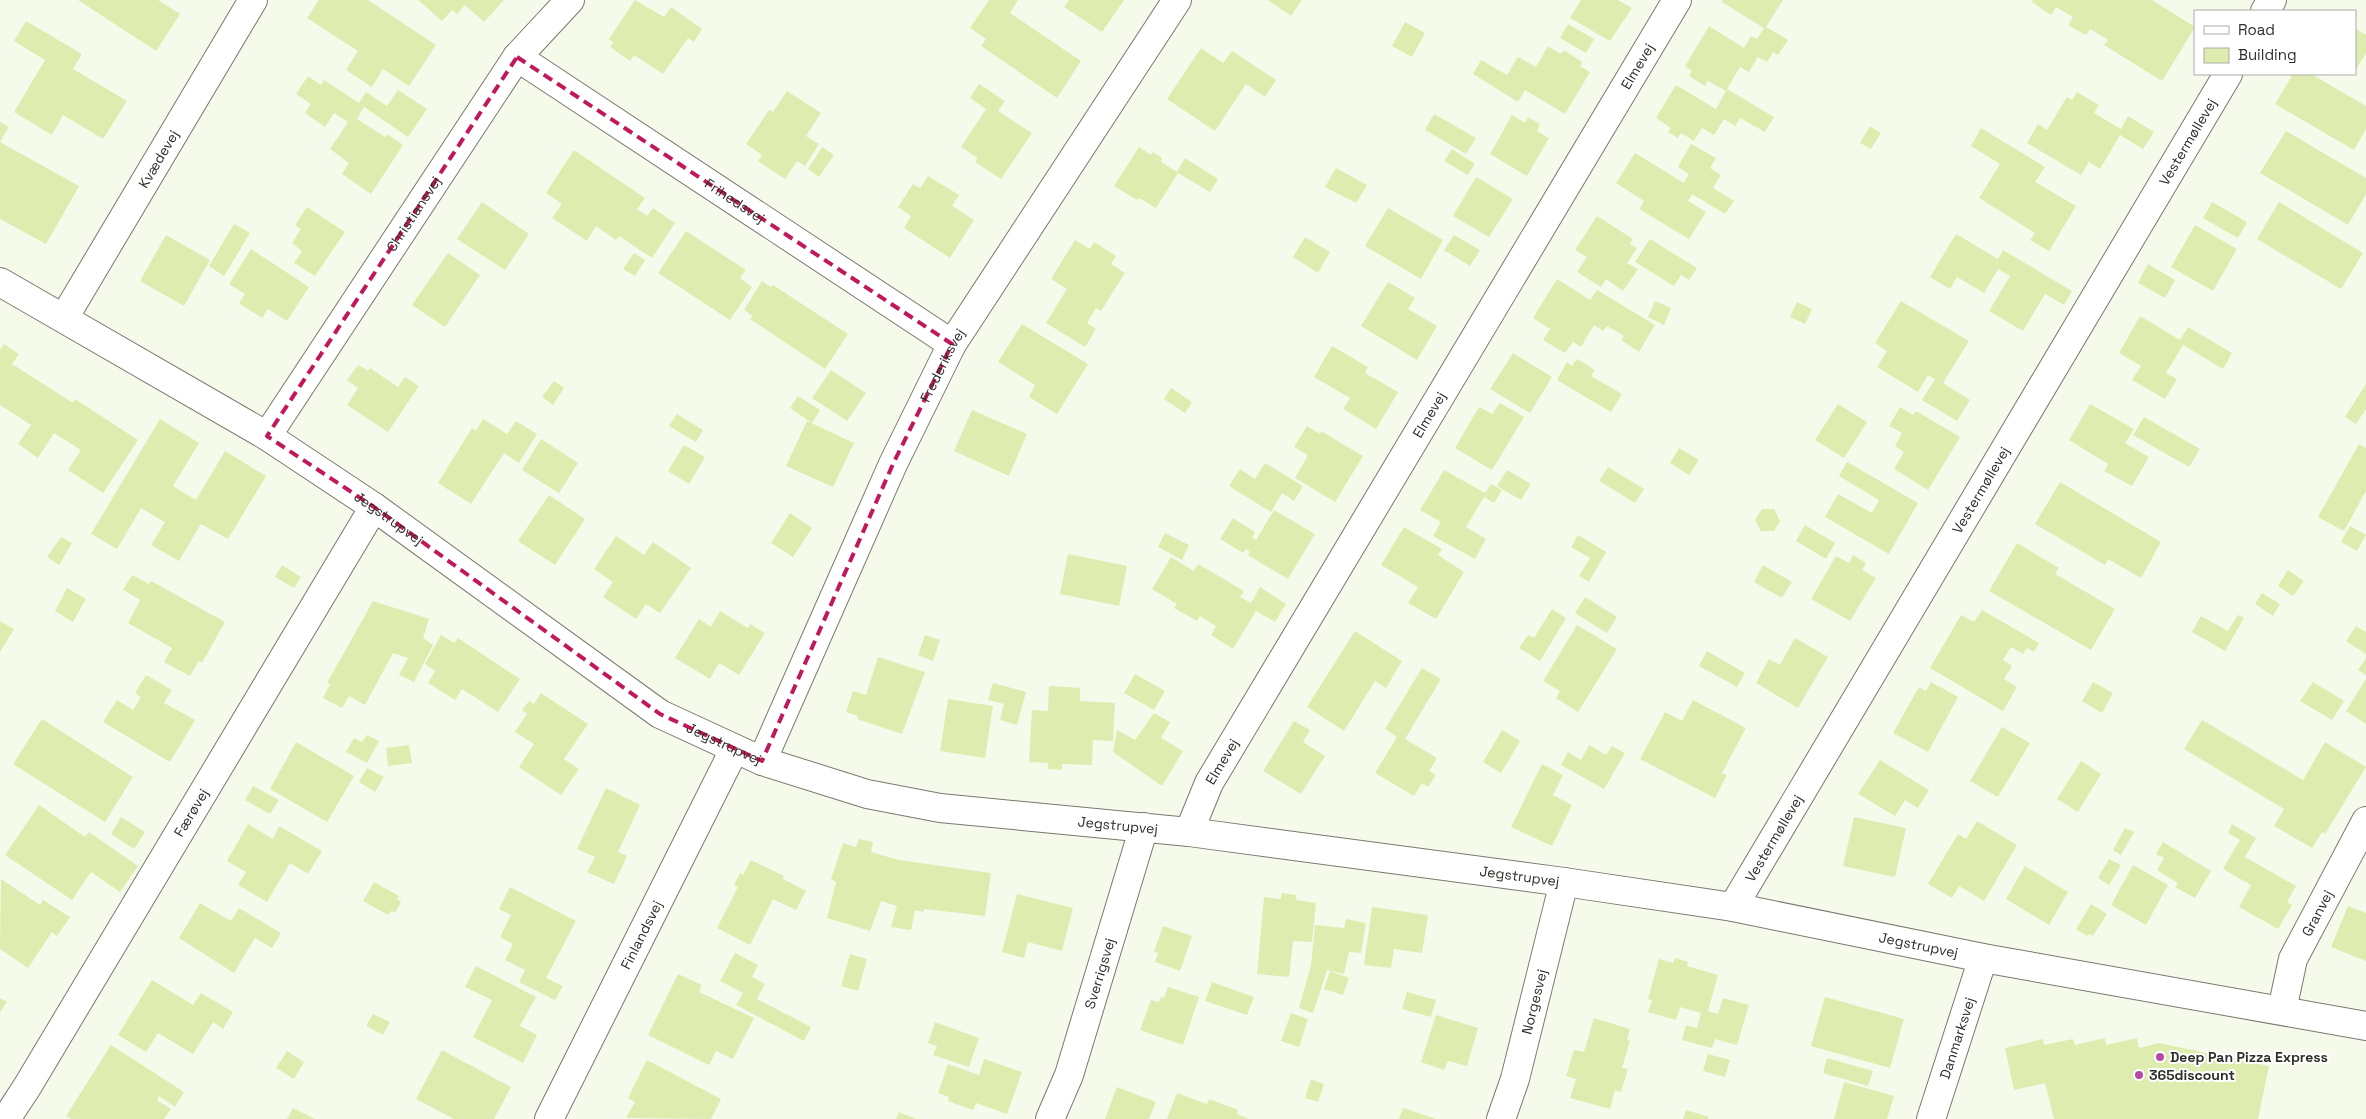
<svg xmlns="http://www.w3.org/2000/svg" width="2366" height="1119" font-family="'Space Grotesk',sans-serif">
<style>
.building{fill:#deecb0}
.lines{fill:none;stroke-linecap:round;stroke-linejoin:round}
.street-casing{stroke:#777a6d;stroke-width:30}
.secondary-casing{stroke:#777a6d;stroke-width:30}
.street{stroke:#fff;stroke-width:28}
.secondary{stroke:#fff;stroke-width:28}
.marked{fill:none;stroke:#c2185b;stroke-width:4;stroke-dasharray:10 6;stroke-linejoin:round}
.poi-dot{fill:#b649a8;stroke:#fff;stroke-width:2}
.labels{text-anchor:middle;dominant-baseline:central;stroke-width:4;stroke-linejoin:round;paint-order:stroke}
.street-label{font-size:14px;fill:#2d2f29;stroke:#fff}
.poi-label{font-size:14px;font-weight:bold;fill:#2d2f29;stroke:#fff;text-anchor:start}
</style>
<rect width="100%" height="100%" fill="#f6faeb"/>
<!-- building -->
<path class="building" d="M78,0H158L180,14L156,51Z
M319,0H368L436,45L409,86L383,69L372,87L346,70L358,51L307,18Z
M418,0H504L484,22L465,5L457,14L452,10L442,21Z
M635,0L664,17L671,7L702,29L694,42L688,38L663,74L634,55L630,61L610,47L613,42L609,39Z
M989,0H1018L1010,13L1081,61L1057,98L981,46L986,39L970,28Z
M1069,0H1124L1102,32L1064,7Z
M1268,0H1302L1291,16Z
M1581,0H1618L1632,8L1610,41L1570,18Z
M1723,0H1783L1766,27L1788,40L1778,55L1773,52L1767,62L1758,57L1749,72L1740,67L1727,89L1774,117L1765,132L1740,118L1735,126L1724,119L1714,135L1702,128L1694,141L1681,133L1678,138L1668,132L1671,128L1656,118L1676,85L1716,109L1726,91L1708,81L1705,86L1689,76L1692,71L1685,66L1709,26L1744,48L1751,36L1757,39L1764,28L1722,2Z
M2033,0H2152L2195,27L2162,81L2104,45L2108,40L2090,29L2086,35L2068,25L2073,17L2056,7L2051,15L2032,2Z
M26,21L82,54L73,69L127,101L103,139L63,115L52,135L14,112L45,60L14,41Z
M1405,22L1425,33L1412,57L1392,46Z
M1568,24L1594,39L1586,53L1560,38Z
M2355,28L2366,35V53L2355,71Z
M1548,46L1561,54L1564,50L1582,62L1580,66L1590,72L1565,114L1525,90L1518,102L1473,74L1481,60L1507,75L1518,57L1536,67Z
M1201,48L1223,63L1232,51L1276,80L1265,97L1246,84L1215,131L1167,99Z
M2293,74H2311L2366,106V129L2354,150L2275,104Z
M308,76L321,85L324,80L359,103L366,92L387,106L398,90L427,109L408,137L364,107L357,119L385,137L387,134L403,145L371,194L342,174L349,163L330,149L348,122L334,113L325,127L305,113L311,104L296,94Z
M979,84L1005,101L998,111L1032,133L1001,179L975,162L978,158L961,147L986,109L970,98Z
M787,91L821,113L806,136L819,144L805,166L797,161L785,179L758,161L762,155L746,144L769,110L773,112Z
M2077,92L2099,105L2094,113L2121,129L2128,116L2154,132L2143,149L2120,135L2100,169L2089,162L2081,175L2027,143L2038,124L2047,130L2067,97L2072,100Z
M1434,114L1476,138L1466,154L1425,130Z
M1512,115L1525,123L1528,117L1540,124L1537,131L1549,138L1527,176L1490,154Z
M0,122L9,127L0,142L79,186L46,244L0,219Z
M1870,126L1881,133L1871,149L1860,143Z
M1981,128L2045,167L2035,182L2076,206L2049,251L2030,240L2035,233L1979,198L2000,164L1971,146Z
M2286,131L2366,178V194L2348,225L2260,173Z
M1691,144L1716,158L1710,168L1721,175L1713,188L1734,201L1725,214L1692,194L1688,201L1706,212L1689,239L1639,209L1644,201L1616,183L1635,153L1684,183L1689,174L1678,167Z
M822,147L834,155L819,177L808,169Z
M1139,147L1151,155L1153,152L1162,158L1161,162L1177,172L1185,158L1218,179L1210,192L1178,173L1156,208L1139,198L1137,200L1114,186Z
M1452,149L1475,164L1468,175L1444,161Z
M574,150L645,198L637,209L647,216L653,208L675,223L652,258L619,236L616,240L596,226L587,241L552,218L562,204L546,193Z
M1336,168L1367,185L1356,203L1325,187Z
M928,176L959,195L952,206L974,220L950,258L904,228L911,216L898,207L913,184L920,188Z
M1476,177L1513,199L1489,237L1453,216Z
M482,202L529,234L505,270L457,239Z
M2212,202L2247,222L2238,238L2203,218Z
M2279,202L2363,253L2341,289L2257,239Z
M307,207L345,232L315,276L294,263L302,251L292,243L301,229L295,225Z
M1388,208L1443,240L1421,279L1365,246Z
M1597,216L1633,239L1630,244L1637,248L1627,263L1638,269L1623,291L1606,279L1601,287L1577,272L1587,257L1575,250Z
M234,224L250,233L224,276L209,266Z
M2195,225L2237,249L2213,291L2171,267Z
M686,231L746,270L740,278L752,287L730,320L658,273Z
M1956,234L1998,259L2003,250L2072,291L2064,305L2045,294L2023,331L1989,311L2010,276L1998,269L1984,293L1957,277L1950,289L1930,277Z
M166,235L210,260L184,306L140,281Z
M1454,235L1480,250L1470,266L1444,250Z
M1305,237L1330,252L1318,273L1293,257Z
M1650,239L1697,268L1689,280L1681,275L1674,286L1635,262Z
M1075,240L1090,249L1094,242L1116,256L1111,264L1125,273L1101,311L1096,308L1087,323L1096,329L1085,347L1046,323L1067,289L1051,279Z
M251,249L309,287L287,321L268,309L262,318L239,303L245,294L229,284Z
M448,253L480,275L445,327L412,305Z
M634,253L645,260L635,276L623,269Z
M2148,264L2175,280L2165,298L2138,283Z
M1557,279L1590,300L1597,290L1655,325L1639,352L1621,340L1624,336L1607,326L1603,331L1594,325L1581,347L1573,342L1565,353L1543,340L1550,329L1533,318Z
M762,281L771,287L773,285L848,334L825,369L750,319L753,316L744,310Z
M1388,282L1415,298L1408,309L1437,326L1417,360L1361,326Z
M1655,301L1671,308L1664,325L1648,317Z
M1901,301L1969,341L1943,383L1970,400L1957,421L1922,400L1935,379L1928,375L1918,392L1877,367L1887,351L1875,343Z
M1797,302L1812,309L1805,324L1790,317Z
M2140,316L2180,340L2188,327L2232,353L2223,369L2183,345L2166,373L2177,379L2165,399L2132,380L2141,366L2119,353Z
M1022,324L1088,364L1057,414L1029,397L1035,385L998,362Z
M4,344L19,354L12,364L73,403L75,399L138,440L103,493L68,470L81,450L54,433L38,458L18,444L31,425L0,405V350Z
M1332,346L1368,367L1365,373L1398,392L1376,429L1343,409L1350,398L1314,377Z
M1513,353L1552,377L1530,413L1490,389Z
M1577,359L1595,370L1591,376L1622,394L1611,412L1557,380L1567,362L1572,366Z
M358,365L368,371L370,368L398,387L405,377L419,386L388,432L347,405L358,388L347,380Z
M831,370L866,393L847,421L812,398Z
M554,381L564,388L553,405L542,397Z
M2366,384V409L2356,424L2345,417Z
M1171,388L1192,402L1185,413L1164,399Z
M798,396L820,410L812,423L790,408Z
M1500,403L1524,417L1492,470L1455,448L1479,407L1492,414Z
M1838,404L1867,422L1844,458L1815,440Z
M2090,404L2134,429L2125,443L2149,457L2132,486L2104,471L2108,464L2069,440Z
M1900,407L1913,415L1916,411L1960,437L1928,490L1894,469L1904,452L1895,446L1902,433L1889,426Z
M972,410L1027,434L1009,476L954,451Z
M677,414L703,430L696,442L669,426Z
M2144,417L2200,449L2189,467L2133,435Z
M160,419L199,443L173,486L196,500L225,451L266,476L228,539L201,524L179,561L151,545L165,522L141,508L117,549L91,534Z
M483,419L507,434L516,421L537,434L519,463L504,453L471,504L438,483L472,428L476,431Z
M807,421L854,443L833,487L786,466Z
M1307,426L1320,434L1321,431L1363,456L1335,502L1295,478L1308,455L1294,447Z
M541,439L578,463L559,493L522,470Z
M2359,444L2366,448V491L2344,531L2318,517Z
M684,445L705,457L689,484L668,471Z
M1679,448L1699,460L1689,475L1670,463Z
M1847,462L1918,503L1889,554L1825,517L1838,494L1872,513L1879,500L1839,476Z
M1265,463L1303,486L1294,501L1282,493L1271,512L1229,486L1240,469L1255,479Z
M1608,467L1644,489L1635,503L1599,481Z
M1444,470L1485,493L1491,484L1502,490L1494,503L1484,497L1466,527L1486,539L1475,559L1433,536L1441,522L1420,510Z
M1507,470L1531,484L1521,500L1497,486Z
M2060,482L2161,542L2141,578L2108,559L2105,565L2035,524Z
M549,495L585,519L555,565L518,541Z
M1762,509H1774L1780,521L1774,531H1761L1755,520Z
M1274,510L1315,534L1288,579L1248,555L1250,552L1246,549L1243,553L1220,539L1233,518L1255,532L1252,538L1256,540Z
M790,513L812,528L793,557L771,543Z
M1805,525L1835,543L1826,559L1796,541Z
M2350,526L2366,535L2357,551L2341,542Z
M1404,527L1442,549L1438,555L1464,572L1436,619L1408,603L1418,587L1381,565Z
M1165,533L1189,545L1182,560L1158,547Z
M1578,535L1606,552L1589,582L1579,576L1590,558L1571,547Z
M616,536L644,555L653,542L691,568L660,613L646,604L636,619L603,597L613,582L594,569Z
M61,537L72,543L59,565L47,557Z
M2017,543L2059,568L2055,574L2115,609L2091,650L1989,591Z
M1068,554L1127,566L1119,606L1060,594Z
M1853,555L1866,563L1862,570L1876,578L1850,621L1811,599L1836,556L1849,563Z
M1171,557L1194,571L1198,564L1244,591L1240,597L1251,603L1260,587L1286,604L1275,622L1256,611L1233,649L1211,635L1216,626L1200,616L1197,621L1174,608L1177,604L1152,589Z
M282,565L301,577L294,588L275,577Z
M1763,565L1792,582L1782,598L1754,582Z
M2288,570L2304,581L2293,596L2278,586Z
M132,575L149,584L151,581L225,622L202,663L199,661L190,676L164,662L172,648L128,623L140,600L123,590Z
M67,588L86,599L73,622L55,611Z
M2262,593L2280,604L2273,616L2255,604Z
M1585,597L1617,617L1607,633L1575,613Z
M373,601L429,619L423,638L433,645L414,682L399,675L408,658L393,653L365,705L349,696L342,708L323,698L330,684L327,683Z
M1552,609L1566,618L1540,661L1519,648L1528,635L1534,638Z
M1982,610L2039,643L2034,652L2027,648L2023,654L2011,647L2003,660L2012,666L2004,679L2017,687L2003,711L1930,668L1961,615L1974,622Z
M720,611L748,628L750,624L765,633L739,675L719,663L710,679L675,658L699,619L711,627Z
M2238,615L2244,618L2225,651L2192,632L2201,616L2228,631Z
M0,621L14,629L0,652Z
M1577,625L1617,649L1578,712L1556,698L1560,691L1543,681Z
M2356,626L2366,632V654L2346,641Z
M1355,631L1402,661L1386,688L1375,681L1344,731L1307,707Z
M441,635L454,643L458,638L520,679L498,712L462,689L455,700L428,683L435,671L425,664Z
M925,635L940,640L933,661L918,655Z
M1795,638L1828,657L1798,708L1756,683L1769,659L1780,665Z
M1707,651L1745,673L1737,687L1699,666Z
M878,657L925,672L902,734L857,719L858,716L846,712L853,691L866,695Z
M2366,658V675L2358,670Z
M1422,668L1441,679L1405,739L1437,758L1429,771L1436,775L1428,787L1422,783L1414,796L1375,773L1397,737L1385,729Z
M1135,674L1165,691L1154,710L1124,693Z
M146,675L172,690L164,703L195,720L170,762L103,722L117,700L133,710L141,697L135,693Z
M2366,679V724L2346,711Z
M1931,682L1958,697L1928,752L1893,733L1919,687L1926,691Z
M2093,682L2113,693L2102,713L2082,701Z
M2313,682L2344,701L2332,720L2300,701Z
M993,683L1026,692L1017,725L1000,720L1004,704L988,700Z
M1049,686L1080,688V701L1115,703L1113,741L1093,740L1092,765L1062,764V770L1048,769V763L1029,762L1032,710L1048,711Z
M541,693L588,724L564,759L579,769L561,795L519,767L534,744L515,732L527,714L522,710L529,701L534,704Z
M948,699L993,706L985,758L940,751Z
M1693,700L1746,728L1722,773L1727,775L1715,798L1640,759L1665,712L1682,721Z
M1154,713L1170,722L1161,738L1183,751L1162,786L1113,752L1117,730L1135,740Z
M42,719L133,777L105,822L13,764Z
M2202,720L2303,780L2325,742L2366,767L2325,834L2322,832L2312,848L2274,826L2284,809L2184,749Z
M1294,721L1310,730L1303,742L1325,756L1301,794L1263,771Z
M2002,727L2030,743L1998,797L1970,781Z
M1502,730L1520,741L1501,773L1483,762Z
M367,735L379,741L367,763L346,752L354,738L362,742Z
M296,742L354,776L327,822L270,789Z
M409,745L412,763L388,766L386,748Z
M1589,745L1606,755L1612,746L1625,753L1604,789L1561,765L1568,752L1581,760Z
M1880,760L1929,790L1918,808L1905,800L1895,816L1858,794Z
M2081,761L2101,774L2078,812L2057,799Z
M1542,764L1563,775L1553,795L1572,805L1552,846L1511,827Z
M367,768L384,777L375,792L359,782Z
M253,786L279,800L270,814L245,800Z
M606,788L640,805L618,852L627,856L614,884L587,872L595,857L577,849Z
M39,805L85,837L89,832L138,866L120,892L91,872L72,900L5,855Z
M121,817L145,832L134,849L111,834Z
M1854,817L1906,828L1895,877L1843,866Z
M1977,821L2017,845L1984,901L1959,886L1952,898L1928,884L1958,834L1966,839Z
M248,824L273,839L279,826L322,851L308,874L290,863L267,902L238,885L246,872L227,861Z
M2232,824L2256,838L2245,857L2296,886L2287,902L2292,905L2278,929L2239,907L2251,885L2223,869L2240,840L2228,833Z
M2125,828L2134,832L2121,855L2113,850Z
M859,839L873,842L871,852L899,860L991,873L985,916L925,909L923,912L915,910L911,930L891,927L897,906L881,901L870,931L827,918L836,882L831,879L843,843L856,847Z
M2163,842L2211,871L2195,898L2175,887L2178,883L2157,870L2164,858L2156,854Z
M2109,859L2121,865L2109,885L2098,878Z
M751,860L784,876L783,879L806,891L796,910L773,899L750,945L717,928L738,887L734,885L740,873L743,875Z
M2133,865L2168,885L2146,925L2111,905Z
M2025,866L2068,892L2049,925L2006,899Z
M1,879L40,905L43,900L70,917L57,936L52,932L28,968L0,949Z
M374,882L399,896L397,899L401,902L395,913L391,911L388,915L363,901Z
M510,887L576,921L546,978L563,986L555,1000L519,982L525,970L505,960L513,944L500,937L511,915L499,909Z
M1282,893L1296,895V900L1316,903L1312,942L1293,941L1289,977L1257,974L1264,897L1281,899Z
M1017,894L1073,908L1062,951L1028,942L1024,958L1002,952Z
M200,903L231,921L239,908L281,933L272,948L255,938L234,973L179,938Z
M2091,904L2107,914L2093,936L2089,934L2087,936L2076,929Z
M2348,906L2366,913V961L2331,947Z
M1372,907L1428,915L1422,953L1394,949L1391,968L1364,965Z
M1346,919L1366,923L1361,953L1349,952L1344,974L1327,970L1313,1013L1299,1008L1311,966L1315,925L1344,928Z
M1163,926L1192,936L1180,971L1155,962L1158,953L1154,952Z
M735,953L758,965L752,977L765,984L757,999L811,1027L804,1041L736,1005L743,993L720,981Z
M850,954L867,959L858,991L841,986Z
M1675,958L1688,962L1687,966L1718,975L1708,1011L1718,1014L1723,998L1749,1005L1737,1045L1715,1039L1712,1048L1682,1040L1686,1025L1697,1028L1701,1013L1680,1007L1676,1020L1648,1012L1652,1000L1648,999L1659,959L1673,963Z
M476,966L536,997L520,1026L537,1035L523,1063L473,1037L492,1000L465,987Z
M1330,971L1349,978L1343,995L1324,989Z
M678,974L702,985L699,992L754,1018L733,1059L716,1051L709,1065L648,1035Z
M152,980L193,1005L201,993L233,1012L223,1029L213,1022L193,1054L158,1033L146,1052L118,1035Z
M1212,982L1254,997L1247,1015L1205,1001Z
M1168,987L1199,997L1183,1045L1140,1030L1151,1000L1159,1002L1161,997L1164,998Z
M1407,992L1436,1000L1431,1017L1402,1009Z
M1825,997L1904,1019L1890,1068L1811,1046Z
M0,998L7,1002L0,1012Z
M1291,1013L1308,1019L1299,1047L1281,1041Z
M373,1014L390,1022L383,1035L366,1026Z
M1436,1015L1478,1028L1467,1066L1448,1061L1444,1070L1421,1062Z
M1594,1018L1630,1029L1627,1040L1630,1041L1622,1068L1628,1069L1621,1092L1615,1090L1610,1109L1570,1098L1576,1079L1566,1076L1574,1050L1584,1052Z
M935,1022L979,1038L969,1067L933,1055L937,1046L928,1043Z
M2105,1038L2106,1045L2137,1038L2139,1048L2159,1043L2269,1066L2258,1119H2054L2045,1083L2014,1090L2005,1048L2043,1039L2044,1045L2073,1039L2075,1045Z
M111,1045L184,1092L175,1107L159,1096L157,1100L171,1109L164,1119H71L66,1116Z
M442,1050L511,1087L494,1119H454L416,1099Z
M287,1051L304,1062L294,1079L276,1068Z
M1708,1054L1730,1060L1725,1077L1703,1071Z
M1827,1058L1873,1071L1868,1086L1823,1073Z
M984,1059L1022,1072L1007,1114L976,1103L973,1110L948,1101L949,1097L938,1093L948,1064L979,1075Z
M647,1060L721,1099L711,1119L626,1118L635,1102L628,1098Z
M1311,1079L1324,1084L1318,1102L1305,1098Z
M1844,1082L1894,1096L1887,1119H1834Z
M1117,1087L1156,1102L1149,1119H1105Z
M1177,1093L1207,1104L1209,1099L1238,1110L1237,1114L1249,1119H1167Z
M293,1108L315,1119H287Z
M1403,1108L1436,1119H1399Z
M1686,1110L1709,1117L1708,1119H1683Z
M899,1112L916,1119H896Z"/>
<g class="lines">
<!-- street casing -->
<g class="street-casing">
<g id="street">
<path d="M2265,11L2272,0"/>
<path id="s1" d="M517,57L952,344"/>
<path id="s2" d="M64,318L253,0"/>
<path id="s3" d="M267,436L517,57L570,0"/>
<path id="s4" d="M762,761L893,464L952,344L1177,0"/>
<path id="s5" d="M1189,832L1209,783L1677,0"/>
<path id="s6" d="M1733,907L2228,74"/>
<path id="s7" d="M2282,1010L2293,959L2366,821"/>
<path id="s8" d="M6,1119L27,1087L374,507"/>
<path id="s9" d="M549,1119L734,750"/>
<path id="s10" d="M1050,1119L1069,1075L1144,827"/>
<path id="s11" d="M1501,1119L1515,1079L1564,882"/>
<path id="s12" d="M1931,1119L1983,958"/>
</g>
</g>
<!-- secondary casing -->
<g class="secondary-casing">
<g id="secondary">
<path id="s13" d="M0,282L267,436L374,507L660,714L762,761L867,794L940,808L1189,832L1564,882L1733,907L1983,958L2366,1026"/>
</g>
</g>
<!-- street -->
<use href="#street" class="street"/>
<!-- secondary -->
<use href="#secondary" class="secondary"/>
</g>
<!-- marked area -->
<path class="marked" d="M517,57L952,344L893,464L762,761L660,714L374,507L267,436Z"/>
<!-- markers -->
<g class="poi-dot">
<circle cx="2160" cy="1057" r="5"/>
<circle cx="2139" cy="1075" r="5"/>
</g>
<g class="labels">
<!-- street labels -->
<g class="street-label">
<text stroke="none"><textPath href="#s5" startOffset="888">Elmevej</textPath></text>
<text stroke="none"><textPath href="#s6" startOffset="890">Vestermøllevej</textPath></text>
<text stroke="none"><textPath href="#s2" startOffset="185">Kvædevej</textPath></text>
<text stroke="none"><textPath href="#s1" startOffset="261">Frihedsvej</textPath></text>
<text stroke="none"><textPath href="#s3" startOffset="266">Christiansvej</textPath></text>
<text stroke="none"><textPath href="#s4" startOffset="435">Frederiksvej</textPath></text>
<text stroke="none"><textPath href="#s5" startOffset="482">Elmevej</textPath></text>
<text stroke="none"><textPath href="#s6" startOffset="485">Vestermøllevej</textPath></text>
<text stroke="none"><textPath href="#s13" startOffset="455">Jegstrupvej</textPath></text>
<text stroke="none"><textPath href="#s13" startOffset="860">Jegstrupvej</textPath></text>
<text stroke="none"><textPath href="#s5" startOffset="78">Elmevej</textPath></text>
<text stroke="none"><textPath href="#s8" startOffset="358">Færøvej</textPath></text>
<text stroke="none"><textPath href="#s13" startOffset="1265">Jegstrupvej</textPath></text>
<text stroke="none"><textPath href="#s6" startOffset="80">Vestermøllevej</textPath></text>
<text stroke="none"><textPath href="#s13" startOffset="1670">Jegstrupvej</textPath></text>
<text stroke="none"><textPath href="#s7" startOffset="104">Granvej</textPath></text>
<text stroke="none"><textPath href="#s9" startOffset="206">Finlandsvej</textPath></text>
<text stroke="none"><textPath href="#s13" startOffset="2075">Jegstrupvej</textPath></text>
<text stroke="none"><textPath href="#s10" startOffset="154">Sverrigsvej</textPath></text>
<text stroke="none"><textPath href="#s11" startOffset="122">Norgesvej</textPath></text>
<text stroke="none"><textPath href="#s12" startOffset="85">Danmarksvej</textPath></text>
</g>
<!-- poi labels -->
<g class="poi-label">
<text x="2170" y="1057">Deep Pan Pizza Express</text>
<text x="2149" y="1075">365discount</text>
</g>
</g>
<!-- legend -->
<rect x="2194" y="10" width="162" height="65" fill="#ffffff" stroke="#abaca9"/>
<rect x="2204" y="26" width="25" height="8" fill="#ffffff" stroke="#abaca9"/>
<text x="2238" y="35" font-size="15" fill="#2d2f29">Road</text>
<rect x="2204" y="48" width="25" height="15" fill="#deecb0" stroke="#abaca9"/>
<text x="2238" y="60" font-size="15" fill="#2d2f29">Building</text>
</svg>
